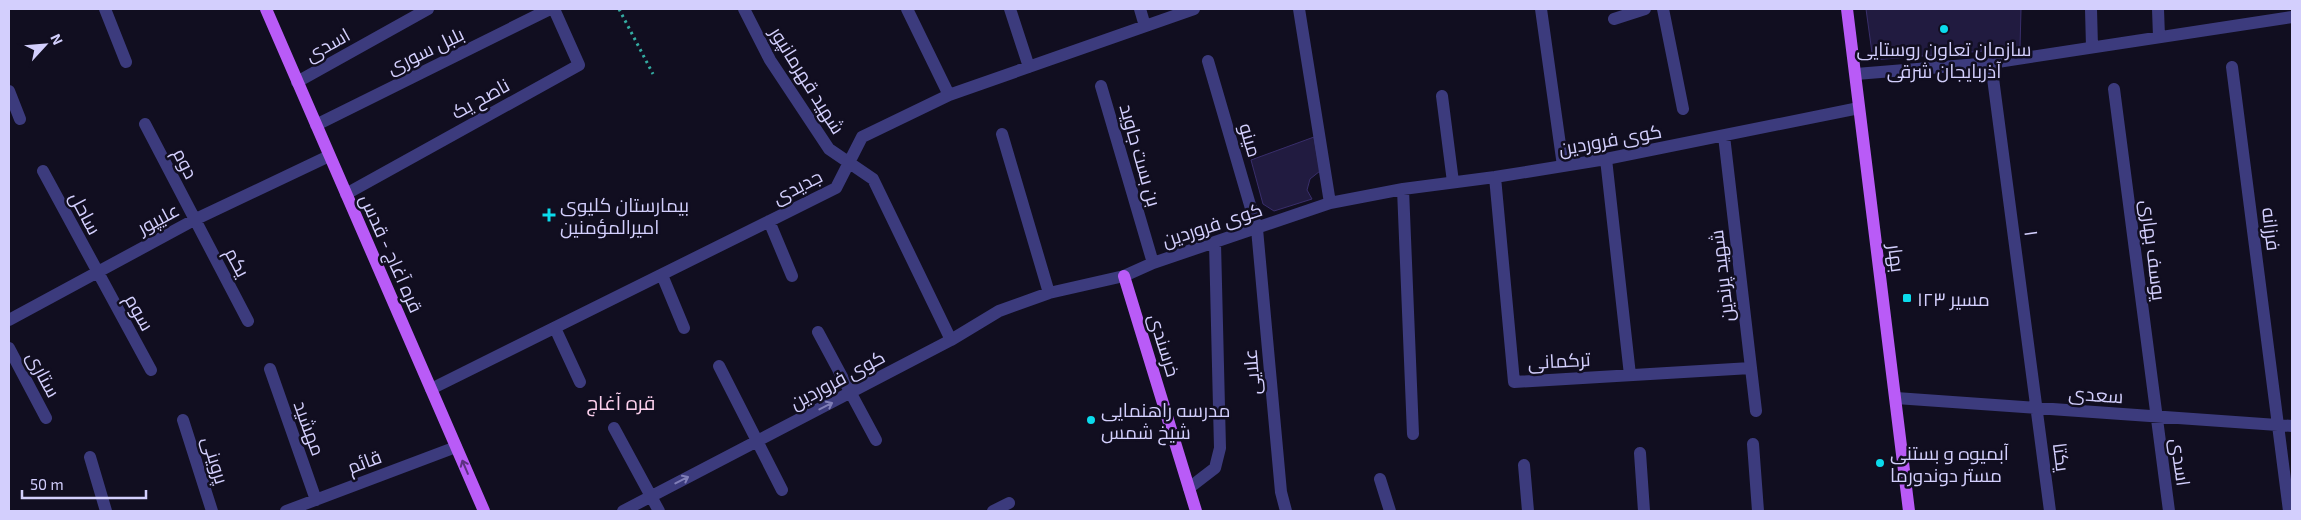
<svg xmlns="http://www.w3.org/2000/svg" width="2301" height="520" font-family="'Exo 2',Cairo,sans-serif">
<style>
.building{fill:#211b40;stroke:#392e6b}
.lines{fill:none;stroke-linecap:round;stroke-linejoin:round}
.path{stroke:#34aca2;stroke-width:3;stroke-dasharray:2.5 4;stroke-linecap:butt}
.minor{stroke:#3c3b7d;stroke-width:12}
.major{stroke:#b95bf7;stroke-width:12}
.oneway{stroke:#807eb7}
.oneway2{stroke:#5d3181}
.poi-dot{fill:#0bdbec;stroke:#110e20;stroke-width:2}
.labels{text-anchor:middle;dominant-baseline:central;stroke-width:5;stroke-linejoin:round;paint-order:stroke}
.street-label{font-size:19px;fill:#d3cffd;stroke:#110e20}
.poi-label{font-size:19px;fill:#d3cffd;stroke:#110e20;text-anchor:start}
.neighbourhood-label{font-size:20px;fill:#fdd1ee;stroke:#110e20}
</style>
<rect width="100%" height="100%" fill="#110e20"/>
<!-- building -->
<path class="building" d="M1866,9H2021L2020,48L1873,60Z
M1314,137L1320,171L1310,179L1307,190L1312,199L1274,211L1263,204L1251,160Z"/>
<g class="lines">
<!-- path -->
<path class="path" d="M619,9L653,74"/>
<!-- minor -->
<path class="minor" d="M105,9L126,62
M744,9L770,60L829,149L873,179L951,340
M907,9L949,95
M1010,9L1029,67
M1140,9L1145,26
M1299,9L1330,203
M1541,9L1563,166
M1663,9L1683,109
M2091,9L2092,47
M2158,9L2159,37
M1614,19L1645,9
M1208,61L1257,229L1281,492L1286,511
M1991,63L2050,511
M2232,67L2289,511
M1856,74L1991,63L2292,17
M297,82L428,9
M1101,86L1153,263
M2114,89L2169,511
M9,91L20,119
M1442,96L1453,182
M145,124L248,321
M316,125L550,9
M1002,134L1049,293
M1724,136L1756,411
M1606,159L1630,375
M43,171L151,370
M1495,177L1514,382L1751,368
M1403,189L1413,434
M346,194L579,65L554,9
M769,221L792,276
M662,275L684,328
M9,320L194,220L329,156
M555,328L580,382
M818,332L876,440
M9,348L46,418
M719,366L782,490
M270,369L316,500
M431,389L836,188L862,137L949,95L1194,9
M1896,398L2292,426
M183,420L212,511
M614,428L659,511
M1753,444L1758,511
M1640,453L1644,511
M90,457L106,511
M1524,465L1528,511
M1380,479L1390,511
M1189,488L1215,468L1220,448L1215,243
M286,511L456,447
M623,511L951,340L999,311L1049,293L1124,276L1153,263L1330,203L1403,189L1495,177L1606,159L1859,108
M993,511L1009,503"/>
<!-- major -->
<path class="major" d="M266,9L484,511
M1847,9L1909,511
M1124,276L1196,511"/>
</g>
<!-- one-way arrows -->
<defs><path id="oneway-shaft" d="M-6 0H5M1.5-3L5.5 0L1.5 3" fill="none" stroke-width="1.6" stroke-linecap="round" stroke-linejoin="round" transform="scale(1.25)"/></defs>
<g class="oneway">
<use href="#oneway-shaft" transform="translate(826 406) rotate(-27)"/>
<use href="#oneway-shaft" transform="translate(682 480) rotate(-27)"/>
</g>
<use class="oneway2" href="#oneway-shaft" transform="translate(465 467) rotate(-113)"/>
<!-- markers -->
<g class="poi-dot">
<circle cx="1944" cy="29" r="5"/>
<path d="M546.5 207.5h5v5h5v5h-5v5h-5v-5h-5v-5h5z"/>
<rect x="1902" y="293" width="10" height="10" rx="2.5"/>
<circle cx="1091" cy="420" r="5"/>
<circle cx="1880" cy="463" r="5"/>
</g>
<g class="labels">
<!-- street labels -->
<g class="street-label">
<text transform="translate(327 44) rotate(-29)">اسدی</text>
<text transform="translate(425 50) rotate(-26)">بلبل سوری</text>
<text transform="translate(808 80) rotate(58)">شهید قهرمانپور</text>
<text transform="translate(480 98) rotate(-29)">ناصح یک</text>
<text transform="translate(1610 139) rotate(-10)">کوی فروردین</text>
<text transform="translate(1251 140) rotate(74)">مینو</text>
<text transform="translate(1141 155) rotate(74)">بن بست جاوید</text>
<text transform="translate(186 163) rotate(63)">دوم</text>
<text transform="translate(797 186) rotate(-27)">جدیدی</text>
<text transform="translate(86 213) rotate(62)">ساحل</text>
<text transform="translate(158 218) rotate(-28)">علیپور</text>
<text transform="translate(1212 224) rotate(-18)">کوی فروردین</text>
<text transform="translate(2272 229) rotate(83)">فرزانه</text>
<text transform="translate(2032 233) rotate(82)">۱</text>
<text transform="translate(2154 250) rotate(83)">یوسف بهاری</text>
<text transform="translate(392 253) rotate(66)">قره آغاج - قدس</text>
<text transform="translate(1897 258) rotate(83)">بهار</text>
<text transform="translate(238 262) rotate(62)">یکم</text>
<text transform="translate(1721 276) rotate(-97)">شهید پرندین</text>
<text transform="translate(140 312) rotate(61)">سوم</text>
<text transform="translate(1165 345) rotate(73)">خرسندی</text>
<text transform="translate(1559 360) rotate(-3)">ترکمانی</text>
<text transform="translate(1251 372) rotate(-95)">علایی</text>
<text transform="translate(44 374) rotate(62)">ستاری</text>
<text transform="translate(837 379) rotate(-28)">کوی فروردین</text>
<text transform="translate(2096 394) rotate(4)">سعدی</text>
<text transform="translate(310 428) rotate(70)">مهشید</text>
<text transform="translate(2062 457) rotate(83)">یکتا</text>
<text transform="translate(216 460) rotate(73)">پروینی</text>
<text transform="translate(364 461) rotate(-21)">قائم</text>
<text transform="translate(2181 462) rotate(82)">اسدی</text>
</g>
<!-- poi labels -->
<g class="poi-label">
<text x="1944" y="48" text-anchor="middle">سازمان تعاون روستایی<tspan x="1944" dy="22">آذربایجان شرقی</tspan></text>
<text x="560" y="204">بیمارستان کلیوی<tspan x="560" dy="22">امیرالمؤمنین</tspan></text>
<text x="1917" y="298">مسیر ۱۲۳</text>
<text x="1101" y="409">مدرسه راهنمایی<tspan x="1101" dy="22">شیخ شمس</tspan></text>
<text x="1890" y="452">آبمیوه و بستنی<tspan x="1890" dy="22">مستر دوندورما</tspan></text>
</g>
<!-- neighbourhood labels -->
<g class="neighbourhood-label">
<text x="621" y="402">قره آغاج</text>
</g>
</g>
<!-- border -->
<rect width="2301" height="520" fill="none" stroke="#d3cffd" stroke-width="20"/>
<!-- north arrow -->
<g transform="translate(45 45) rotate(64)" stroke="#110e20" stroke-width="4" paint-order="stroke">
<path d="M0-4L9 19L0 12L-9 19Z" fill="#d3cffd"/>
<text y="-8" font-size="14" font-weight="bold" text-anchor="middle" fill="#d3cffd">N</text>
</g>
<!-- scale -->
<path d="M22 490v8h124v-8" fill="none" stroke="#d3cffd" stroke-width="2.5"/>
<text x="30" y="490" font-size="15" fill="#d3cffd" stroke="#110e20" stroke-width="4" paint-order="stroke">50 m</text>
</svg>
